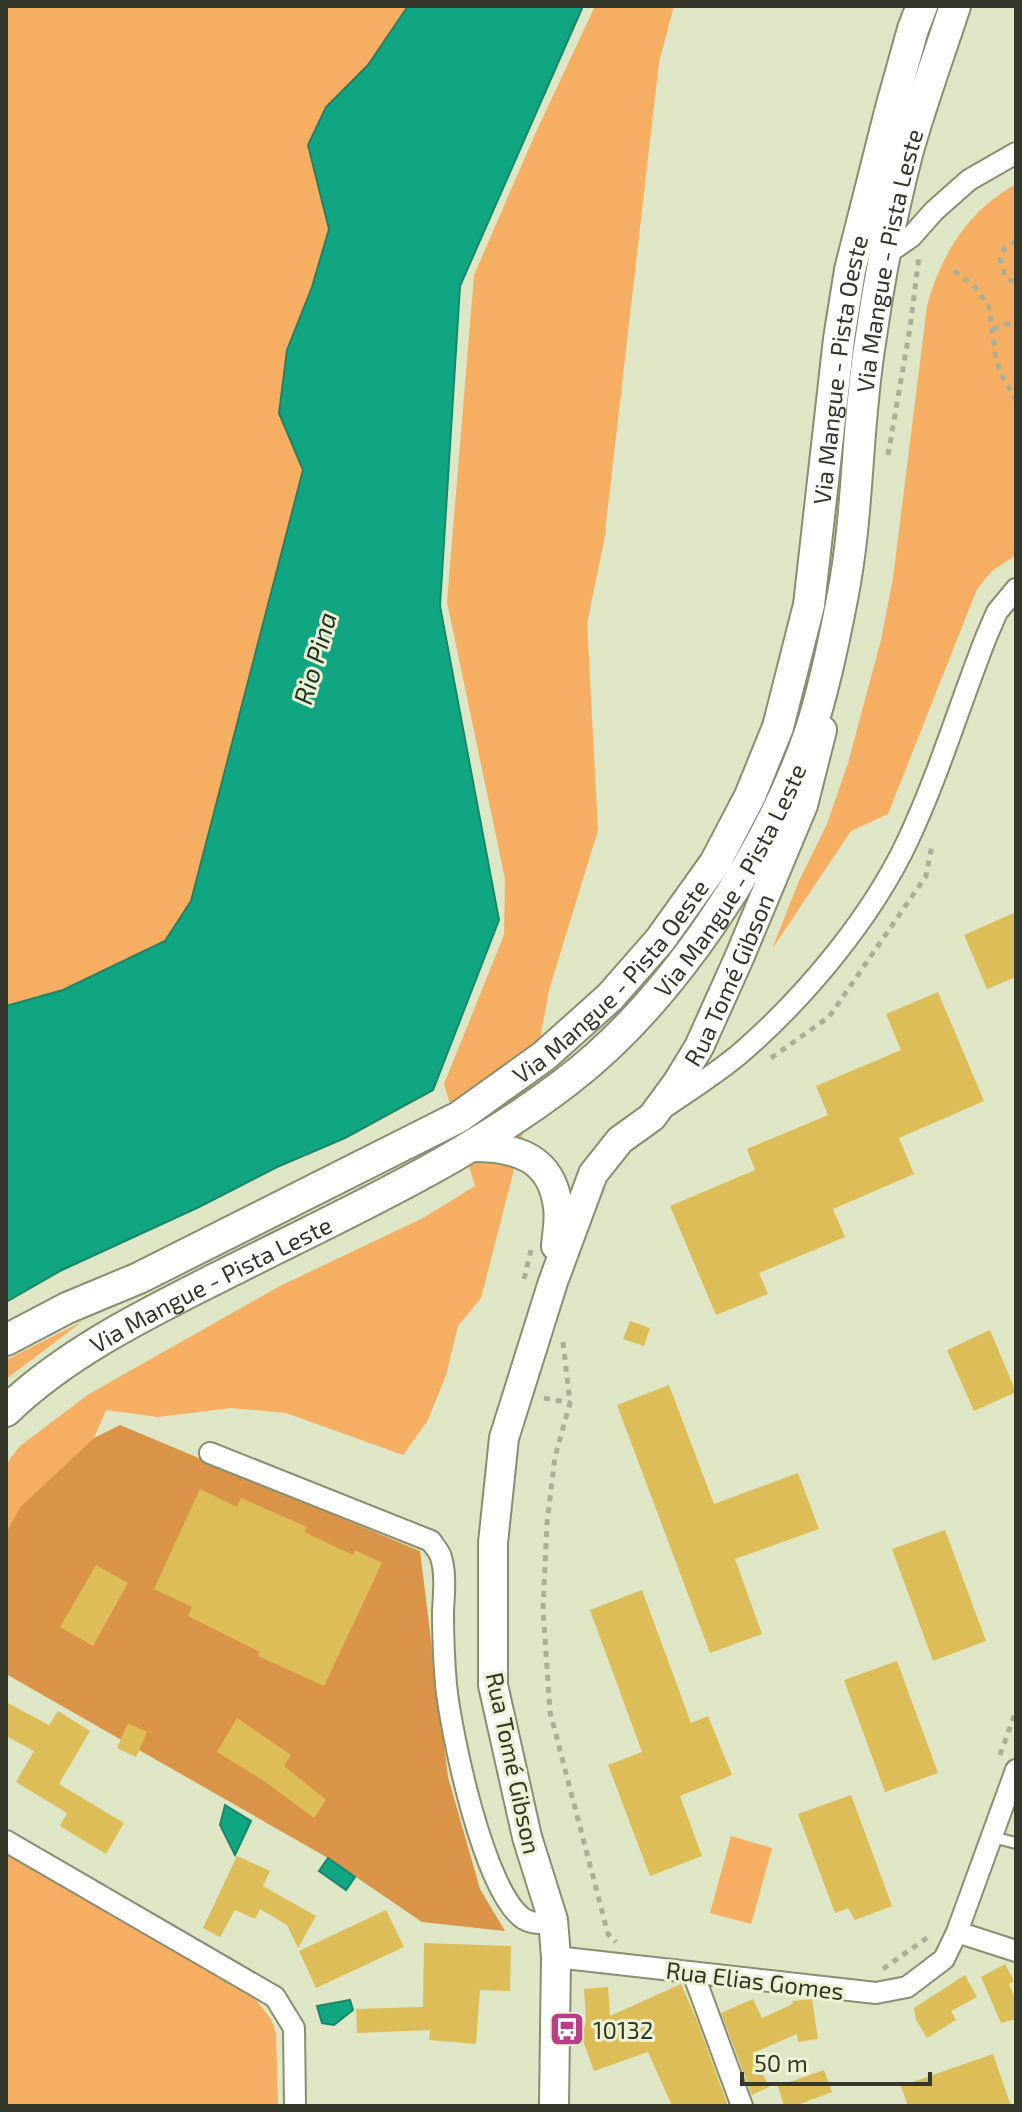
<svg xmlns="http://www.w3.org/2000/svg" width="1022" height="2112" font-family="'Exo 2',sans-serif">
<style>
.green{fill:#f6ae62}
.forest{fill:#da9448}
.water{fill:#11a682;stroke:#1c8468;stroke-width:2}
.building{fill:#ddbd58}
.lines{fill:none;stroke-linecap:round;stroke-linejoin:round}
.lane-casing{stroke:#888f71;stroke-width:14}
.street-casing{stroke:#888f71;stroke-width:24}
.secondary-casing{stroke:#888f71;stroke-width:32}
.primary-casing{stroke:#888f71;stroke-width:34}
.path{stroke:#aab095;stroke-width:5;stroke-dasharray:6 6;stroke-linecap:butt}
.lane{stroke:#fff;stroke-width:10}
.street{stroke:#fff;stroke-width:20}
.secondary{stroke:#fff;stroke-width:28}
.primary{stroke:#fff;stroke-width:30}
.labels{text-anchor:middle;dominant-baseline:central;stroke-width:6;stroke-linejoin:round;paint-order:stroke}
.street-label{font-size:24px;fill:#34362a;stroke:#ecf3d2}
.poi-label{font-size:24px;fill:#34362a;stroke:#ecf3d2;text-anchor:start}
.water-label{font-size:26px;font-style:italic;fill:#1d322b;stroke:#ecf3d2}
</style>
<rect width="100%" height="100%" fill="#dee6c5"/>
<!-- green -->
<path class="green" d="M6,6H408L368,65L326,107L308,145L329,229L279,413L303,470L191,902L165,941L63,990L6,1006Z
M595,6H674L659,62L604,541L587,623L598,830L549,990L522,1138L481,1298L458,1326L446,1375L428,1420L403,1455L286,1413L231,1408L158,1417L106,1410L94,1438L20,1507L6,1533V1464L20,1446L89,1394L280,1286L423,1218L475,1186L444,1084L504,935L505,879L447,602L474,275L536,132Z
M1016,184V555L992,571L977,589L888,814L851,831L772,949L799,881L827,824L848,763L881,640L893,578L927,306C941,254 968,211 1016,184Z
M83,1321L6,1379V1360Z
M731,1836L772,1848L751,1924L710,1913Z
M6,1852L254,1997L271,2019L276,2033L278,2106H6Z"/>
<!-- forest -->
<path class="forest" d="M120,1425L420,1551L448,1777L480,1889L505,1931L422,1922L328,1858L6,1674V1533L20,1507L94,1438Z"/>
<!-- water -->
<path class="water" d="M408,6H583L460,286L440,606L499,920L433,1090L345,1138L277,1167L199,1207L62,1270L6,1302V1006L63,990L165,941L191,901L303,470L279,413L287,350L312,287L329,229L308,145L326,107L368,65Z
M225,1805L251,1821L235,1855L220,1825Z
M328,1858L355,1877L346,1890L319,1871Z
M350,2000L353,2010L334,2025L322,2023L317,2006Z"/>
<!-- building -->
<path class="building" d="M1016,912V977L987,989L964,935Z
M938,992L984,1101L899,1138L914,1174L833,1209L845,1237L759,1273L768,1294L716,1315L670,1206L755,1170L747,1149L828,1115L816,1086L901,1050L886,1014Z
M630,1321L650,1328L644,1346L623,1339Z
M990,1330L1016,1392L974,1411L947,1350Z
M669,1385L714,1504L798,1473L819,1529L735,1559L762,1634L710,1653L617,1405Z
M200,1489L237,1507L241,1498L307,1527L304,1532L353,1555L355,1550L382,1563L324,1686L258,1656L260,1652L188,1616L192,1607L154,1589Z
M945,1530L986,1641L933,1661L892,1549Z
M96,1565L128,1583L93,1646L60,1627Z
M642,1590L691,1723L708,1716L732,1775L680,1796L702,1856L650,1876L608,1765L642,1752L590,1610Z
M897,1661L938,1773L885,1792L844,1680Z
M6,1702L49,1725L58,1711L90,1731L59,1784L124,1823L106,1854L60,1826L67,1813L16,1782L34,1751L6,1736Z
M237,1718L291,1755L284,1766L326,1800L314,1818L264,1781L217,1752Z
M128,1723L147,1732L136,1757L117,1748Z
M851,1795L892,1906L855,1920L848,1908L835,1913L798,1814Z
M237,1856L270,1871L263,1886L316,1916L298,1948L287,1925L260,1909L255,1919L235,1910L220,1937L203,1928Z
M386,1910L404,1947L316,1988L299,1951Z
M424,1943L511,1946L510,1991L480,1990L476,2044L429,2040L430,2030L357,2033L356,2009L423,2007Z
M1005,1964L1014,1981L1009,1984L1016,2001V2019L1001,2023L981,1977Z
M965,1975L977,1997L951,2011L956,2020L927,2038L916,2020L914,2008Z
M681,1984L696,2018L728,2106H672L648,2052L594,2071L582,2038L586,2020L584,1989L608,1987L610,2016Z
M753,1999L762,2018L793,2004L792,2001L812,1999L818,2039L798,2042L797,2034L753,2053L769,2087L752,2095L721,2013Z
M993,2054L1011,2106H908L901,2086Z
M824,2070L832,2092L795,2106H784L778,2086Z"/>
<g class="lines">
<!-- lane casing -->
<g class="lane-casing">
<path id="lane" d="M992,1837L1016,1843"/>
</g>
<!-- street casing -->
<g class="street-casing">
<path id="street" d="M885,255L911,237L934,211L969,180L1016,153
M668,1105C693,1088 720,1071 743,1051C806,996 872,917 908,840C939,774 960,703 987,635L997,612L1016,589
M210,1453L431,1541C434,1546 439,1551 441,1557C446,1574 444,1594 443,1611C443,1635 444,1661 446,1685C451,1733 484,1893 524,1919C535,1925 543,1923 553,1920
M6,1841L275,1997L294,2028L295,2106
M957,1932L1016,1951
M556,1957L876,1993L907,1987L944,1959L957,1932L1016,1770
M693,1973L742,2106"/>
</g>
<!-- secondary casing -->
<g class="secondary-casing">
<g id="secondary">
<path d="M474,1147C517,1147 552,1158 558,1207C560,1219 557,1233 556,1246"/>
<path id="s1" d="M554,2106L556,1957L553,1920L527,1837L493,1685V1543L504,1438L553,1282L593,1174L620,1140L652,1117L677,1083L699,1047L739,958L803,805L822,730"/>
</g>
</g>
<!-- primary casing -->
<g class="primary-casing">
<g id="primary">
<path id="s2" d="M6,1340L67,1308L139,1278L459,1117L544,1056L610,997L660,940L715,863L750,796L778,727L809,605L839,339L850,270L891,108L913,29L922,6"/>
<path id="s3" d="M6,1411C65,1354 142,1316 215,1279C335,1218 459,1164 566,1082C670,1003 768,855 810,732C823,692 834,641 842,599C859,515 856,428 870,343C879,280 891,216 907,154C921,104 939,55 955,6"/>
</g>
</g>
<!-- path -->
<path class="path" d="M1016,241L1005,247L1000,259L1005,276L1016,284
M954,271L975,287L989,307L996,358L1001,374L1016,400
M993,329L1016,321
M888,455L910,328L919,256
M771,1058L829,1017L926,876L932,845
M524,1279L531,1250
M563,1342L570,1403L555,1457L547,1523L543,1609L550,1712L608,1934L616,1942
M544,1398L570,1403
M1000,1755L1016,1711
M883,1969L931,1935"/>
<!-- lane -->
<use href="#lane" class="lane"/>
<!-- street -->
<use href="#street" class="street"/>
<!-- secondary -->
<use href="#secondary" class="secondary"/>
<!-- primary -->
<use href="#primary" class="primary"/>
</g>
<!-- icons -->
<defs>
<g id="bus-square" transform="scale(1.8)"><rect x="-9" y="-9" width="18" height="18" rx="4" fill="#bc3e8a" stroke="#ecf3d2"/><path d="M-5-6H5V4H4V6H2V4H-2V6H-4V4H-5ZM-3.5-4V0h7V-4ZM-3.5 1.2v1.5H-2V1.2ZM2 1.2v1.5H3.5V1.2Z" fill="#fff"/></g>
</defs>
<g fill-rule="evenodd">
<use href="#bus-square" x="567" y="2029"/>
</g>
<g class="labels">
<!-- street labels -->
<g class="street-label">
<text stroke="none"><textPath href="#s3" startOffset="1562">Via Mangue - Pista Leste</textPath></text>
<text stroke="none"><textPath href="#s2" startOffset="1382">Via Mangue - Pista Oeste</textPath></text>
<text stroke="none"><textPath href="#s3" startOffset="914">Via Mangue - Pista Leste</textPath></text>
<text stroke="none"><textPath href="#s2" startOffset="710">Via Mangue - Pista Oeste</textPath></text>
<text stroke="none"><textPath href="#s1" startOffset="1196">Rua Tomé Gibson</textPath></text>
<text stroke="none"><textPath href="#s3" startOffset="242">Via Mangue - Pista Leste</textPath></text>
<text transform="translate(514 1763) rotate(78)">Rua Tomé Gibson</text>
<text transform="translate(755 1980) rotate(7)">Rua Elias Gomes</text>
</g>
<!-- poi labels -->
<g class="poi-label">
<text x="593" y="2029">10132</text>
</g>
<!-- water labels -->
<g class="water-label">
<text transform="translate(314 658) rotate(-74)">Rio Pina</text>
</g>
</g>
<!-- border -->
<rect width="1022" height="2112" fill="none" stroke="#34362a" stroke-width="16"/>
<!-- scale -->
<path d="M742 2072v12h188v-12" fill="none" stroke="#34362a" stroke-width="4"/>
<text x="754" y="2072" font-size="24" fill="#34362a" stroke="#ecf3d2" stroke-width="6" paint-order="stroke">50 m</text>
</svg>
